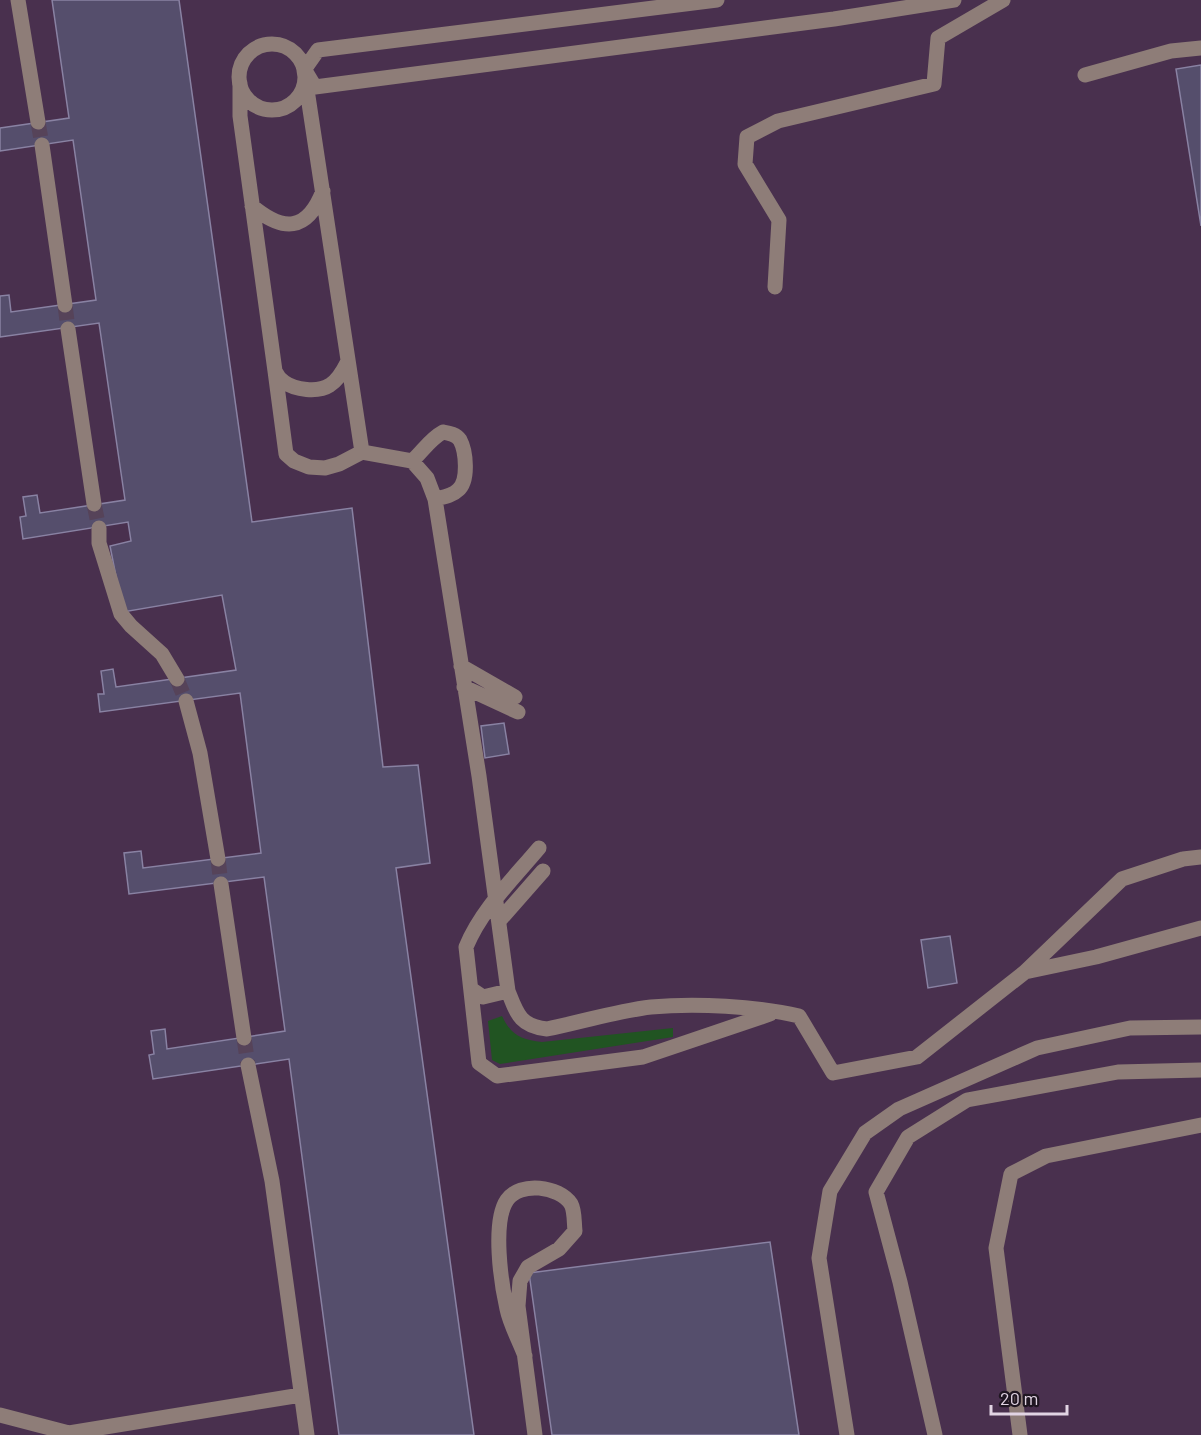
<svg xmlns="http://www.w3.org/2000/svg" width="1201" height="1435" font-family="Barlow,sans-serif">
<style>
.built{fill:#49304e}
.green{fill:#215422}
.building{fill:#554e6c;stroke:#8982a3;stroke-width:1.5}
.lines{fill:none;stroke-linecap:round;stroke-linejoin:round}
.minor-tunnel{stroke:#564359;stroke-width:15;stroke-dasharray:15 8;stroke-linecap:butt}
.minor{stroke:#8e7d78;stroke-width:15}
</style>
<rect width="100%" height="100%" fill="#3d2941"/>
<!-- built -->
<path class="built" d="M0,0H1201V1435H0Z"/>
<!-- green -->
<path class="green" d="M502,1016C511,1035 521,1040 542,1042L673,1028V1037L500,1064L492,1060L488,1021Z"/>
<!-- building -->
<path class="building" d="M52,0H179L252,522L352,508L383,767L418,765L430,863L396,868L474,1435H339L289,1059L153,1079L149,1055L154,1054L151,1031L165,1029L167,1049L285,1031L264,877L129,894L124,853L141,851L143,868L261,853L240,693L100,712L98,694H104L101,671L113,669L116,687L236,670L222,595L123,612L110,546L131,541L128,522L23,539L20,517L26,516L23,497L37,495L40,513L125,500L99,323L0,337V296L9,295L11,312L96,300L73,140L0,151V128L69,118Z
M1201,65V226L1176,69Z
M504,723L509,754L485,758L481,726Z
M950,936L957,983L928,988L921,940Z
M770,1242L799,1435H552L529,1273Z"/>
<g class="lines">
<!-- minor-tunnel -->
<path class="minor-tunnel" d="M38,122L42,145
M65,305L68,329
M94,504L99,528
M177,679L186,701
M218,859L221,884
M244,1038L248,1065"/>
<!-- minor -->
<path class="minor" d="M18,0L38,122
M239 77a33 33 0 1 1 66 0a33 33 0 1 1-66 0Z
M306,72L315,87L834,19L954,0
M1085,75L1171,51L1201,48
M240,83V116L275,371C277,375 281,380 284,382C295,390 318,393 330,385C338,380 343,371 347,363
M42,145L65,305
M252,206C283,232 307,232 323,191
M775,287L779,220L745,164L747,137L778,121L934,84L938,38L1003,0
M68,329L94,504
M275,371L286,454L294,461L309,467L325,468L339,464L362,452L412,461L427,478L435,499L479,776L508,991C517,1014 520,1026 547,1029C581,1022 617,1011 651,1007C695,1003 757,1006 799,1016L833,1073L917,1057L1025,972L1122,879L1183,859L1201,857
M362,452L304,70L318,50L717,0
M412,461C423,451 430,439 443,432C449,433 456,434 460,440C466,451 469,481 458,490C452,496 443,497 435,499
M99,528V543L121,614L131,626L162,654L177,679
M461,666L515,697
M464,687L518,712
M186,701L200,753L218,859
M539,848C513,879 481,910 466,947L479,1063L497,1076L643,1057L770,1014
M221,884L244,1038
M499,921L543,871
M1025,972L1096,957L1201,928
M471,989L483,997L508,991
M248,1065L272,1181L307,1435
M525,1356C519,1340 510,1324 507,1309C501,1283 492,1222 507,1200C520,1181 559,1186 571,1204C575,1211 574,1224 575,1231L559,1249L528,1267L520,1281L518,1306L535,1435
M0,1415L69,1433L301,1395
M847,1435L819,1258L830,1191L865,1133L899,1109L1037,1048L1130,1028L1201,1027
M935,1435L900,1282L876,1192L908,1137L967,1100L1118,1072L1201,1070
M1020,1435L996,1248L1011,1174L1046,1156L1201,1125"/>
</g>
<!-- scale -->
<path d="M991 1405v9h76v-9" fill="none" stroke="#e1d4e3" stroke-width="3"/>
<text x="1000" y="1405" font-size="18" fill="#e1d4e3" stroke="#1f1621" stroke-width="4.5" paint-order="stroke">20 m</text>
</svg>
